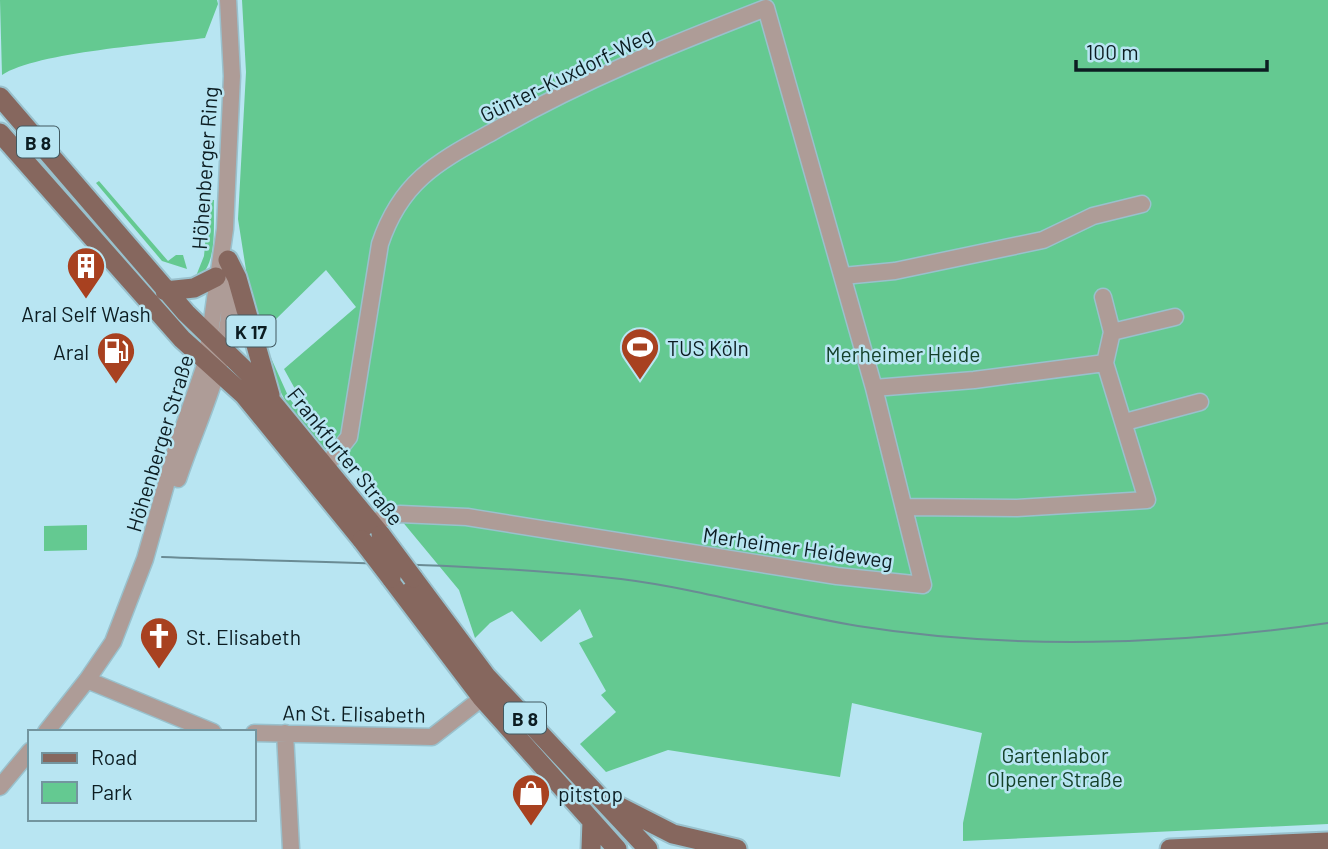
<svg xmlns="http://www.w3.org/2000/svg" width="1328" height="849" font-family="Barlow,sans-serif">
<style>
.green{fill:#64c991}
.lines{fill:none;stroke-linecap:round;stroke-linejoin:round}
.minor-casing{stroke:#99c1cd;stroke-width:19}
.major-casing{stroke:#99c1cd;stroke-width:23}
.minor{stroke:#ae9c97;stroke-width:16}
.major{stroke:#86675e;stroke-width:19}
.tram{stroke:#6a8b94;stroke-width:2}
.major-bridge-casing{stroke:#99c1cd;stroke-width:23;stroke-linecap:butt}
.major-bridge{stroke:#86675e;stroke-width:19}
.labels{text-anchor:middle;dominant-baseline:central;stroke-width:5;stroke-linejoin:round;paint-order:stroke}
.shield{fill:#b8e5f2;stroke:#405960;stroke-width:2}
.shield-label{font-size:19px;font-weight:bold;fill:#0c1d22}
.street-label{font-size:21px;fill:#0c1d22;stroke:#b8e5f2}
.poi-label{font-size:21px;fill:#0c1d22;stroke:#b8e5f2;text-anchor:start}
.park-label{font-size:21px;fill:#15412a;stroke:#b8e5f2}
</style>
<rect width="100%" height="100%" fill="#b8e5f2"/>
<!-- green -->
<path class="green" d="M0,0H217L218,4L205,38C158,44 37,52 2,75Z
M242,0H1328V824L963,841V823L982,733L852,703L840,777L668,750L606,772L580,744L616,712L601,695L606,691L579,643L593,637L580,609L541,642L512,611L490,623L475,638L459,590L300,398L284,369L356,307L326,270L272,323L266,338L257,340L238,219L246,72Z
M99,181L168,261L176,255H183L187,269L162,261L96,183Z
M209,200H214C213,225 219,268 194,281L204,256Z
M267,349L289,398L330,449H322C292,413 277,397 267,349Z
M87,525V550L44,551V526Z"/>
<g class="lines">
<!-- minor casing -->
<g class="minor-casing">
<path id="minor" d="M843,276L895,271L1043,240L1093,216L1142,204
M1112,332L1175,317
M874,388L974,380L1105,363
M1125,422L1200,402
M327,465L349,437L380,244C388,220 402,195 422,177C443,158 469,145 494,131C580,81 673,44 766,8L874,388L923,585L837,576L467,517L400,514L361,525
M178,479C201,410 238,344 229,269
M905,507L1017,508L1147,500L1105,363L1112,332L1103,297
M87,680L213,732
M46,732L87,680L113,642L145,559L176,449L206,362L225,229L232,76L228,0
M254,733L432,737L482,698
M285,733L291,849
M0,787L30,751"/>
</g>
<!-- major casing -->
<g class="major-casing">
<path id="major" d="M0,97L186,313L249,374L381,535
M0,133L182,339L244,395L362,540
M228,260L237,278L270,395
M165,291L194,288L216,277
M391,578L482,698L617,849
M413,578L486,676L648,849
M618,806L673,834L737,849
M591,849L592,821
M1170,849L1328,842"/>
</g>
<!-- minor -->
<use href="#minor" class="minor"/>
<!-- major -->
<use href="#major" class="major"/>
<!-- tram -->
<path class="tram" d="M162,557C315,563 469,562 621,579C701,589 779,613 858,626C1008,650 1178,645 1328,623"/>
<!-- major-bridge casing -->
<g class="major-bridge-casing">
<path id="major-bridge" d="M381,535L413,578
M362,540L391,578"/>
</g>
<!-- major-bridge -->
<use href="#major-bridge" class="major-bridge"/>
</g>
<!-- icons -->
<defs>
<g id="building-pin" transform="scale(2.0125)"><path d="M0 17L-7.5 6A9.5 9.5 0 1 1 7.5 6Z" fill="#a84120" stroke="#b8e5f2"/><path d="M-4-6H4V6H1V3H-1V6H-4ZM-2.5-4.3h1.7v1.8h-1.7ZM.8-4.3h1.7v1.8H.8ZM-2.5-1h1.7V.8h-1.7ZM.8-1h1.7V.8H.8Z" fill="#fff"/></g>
<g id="stadium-pin" transform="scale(2.0125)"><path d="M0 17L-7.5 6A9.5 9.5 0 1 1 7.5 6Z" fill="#a84120" stroke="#b8e5f2"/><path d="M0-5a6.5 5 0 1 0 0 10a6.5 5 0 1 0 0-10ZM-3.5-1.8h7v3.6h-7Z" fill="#fff"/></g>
<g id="fuel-pin" transform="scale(2.0125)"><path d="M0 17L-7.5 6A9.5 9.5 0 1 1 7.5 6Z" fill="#a84120" stroke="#b8e5f2"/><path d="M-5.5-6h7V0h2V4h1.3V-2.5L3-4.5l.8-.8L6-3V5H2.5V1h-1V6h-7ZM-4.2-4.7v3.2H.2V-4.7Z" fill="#fff"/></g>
<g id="church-pin" transform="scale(2.0125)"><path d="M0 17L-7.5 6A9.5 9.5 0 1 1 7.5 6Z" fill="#a84120" stroke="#b8e5f2"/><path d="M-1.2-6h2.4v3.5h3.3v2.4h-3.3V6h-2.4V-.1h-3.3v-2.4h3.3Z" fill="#fff"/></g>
<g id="shop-pin" transform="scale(2.0125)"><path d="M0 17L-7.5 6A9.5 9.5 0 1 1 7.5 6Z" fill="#a84120" stroke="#b8e5f2"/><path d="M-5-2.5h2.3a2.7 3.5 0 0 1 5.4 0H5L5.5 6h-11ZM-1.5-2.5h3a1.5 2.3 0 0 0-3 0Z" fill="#fff"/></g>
</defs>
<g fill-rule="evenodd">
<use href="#building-pin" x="86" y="266"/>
<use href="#stadium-pin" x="640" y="347"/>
<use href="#fuel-pin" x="116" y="351"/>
<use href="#church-pin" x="159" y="636"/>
<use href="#shop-pin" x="531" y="793"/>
</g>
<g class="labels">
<!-- shield labels -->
<g class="shield">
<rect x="17" y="126.5" width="42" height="31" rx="5"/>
<rect x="226.5" y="315.5" width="49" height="31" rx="5"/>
<rect x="504" y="702.5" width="42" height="31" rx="5"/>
</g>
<g class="shield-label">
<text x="38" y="142">B 8</text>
<text x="251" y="331">K 17</text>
<text x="525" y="718">B 8</text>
</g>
<!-- street labels -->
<g class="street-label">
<text transform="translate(566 74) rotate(-26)">Günter-Kuxdorf-Weg</text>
<text transform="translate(204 168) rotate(-86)">Höhenberger Ring</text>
<text transform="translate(159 443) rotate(-73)">Höhenberger Straße</text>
<text transform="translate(346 456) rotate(51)">Frankfurter Straße</text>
<text transform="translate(798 547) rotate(8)">Merheimer Heideweg</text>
<text transform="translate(354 713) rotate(1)">An St. Elisabeth</text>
</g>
<!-- poi labels -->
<g class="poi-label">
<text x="86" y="313" text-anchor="middle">Aral Self Wash</text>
<text x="667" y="347">TUS Köln</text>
<text x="89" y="351" text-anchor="end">Aral</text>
<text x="186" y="636">St. Elisabeth</text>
<text x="558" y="793">pitstop</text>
</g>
<!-- park labels -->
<g class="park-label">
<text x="903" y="353">Merheimer Heide</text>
<text x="1055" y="754">Gartenlabor<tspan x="1055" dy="24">Olpener Straße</tspan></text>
</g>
</g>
<!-- legend -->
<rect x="28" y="730" width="228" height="91" fill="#b8e5f2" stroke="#73959f" stroke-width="2"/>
<rect x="42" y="753" width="35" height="10" fill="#86675e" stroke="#73959f" stroke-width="2"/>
<text x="91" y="765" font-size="21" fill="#0c1d22">Road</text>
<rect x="42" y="782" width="35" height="21" fill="#64c991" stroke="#73959f" stroke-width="2"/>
<text x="91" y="800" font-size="21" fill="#0c1d22">Park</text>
<!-- scale -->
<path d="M1076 60v10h191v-10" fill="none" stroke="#0c1d22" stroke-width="3.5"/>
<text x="1086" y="60" font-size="21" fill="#0c1d22" stroke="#b8e5f2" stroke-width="5" paint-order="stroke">100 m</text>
</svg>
